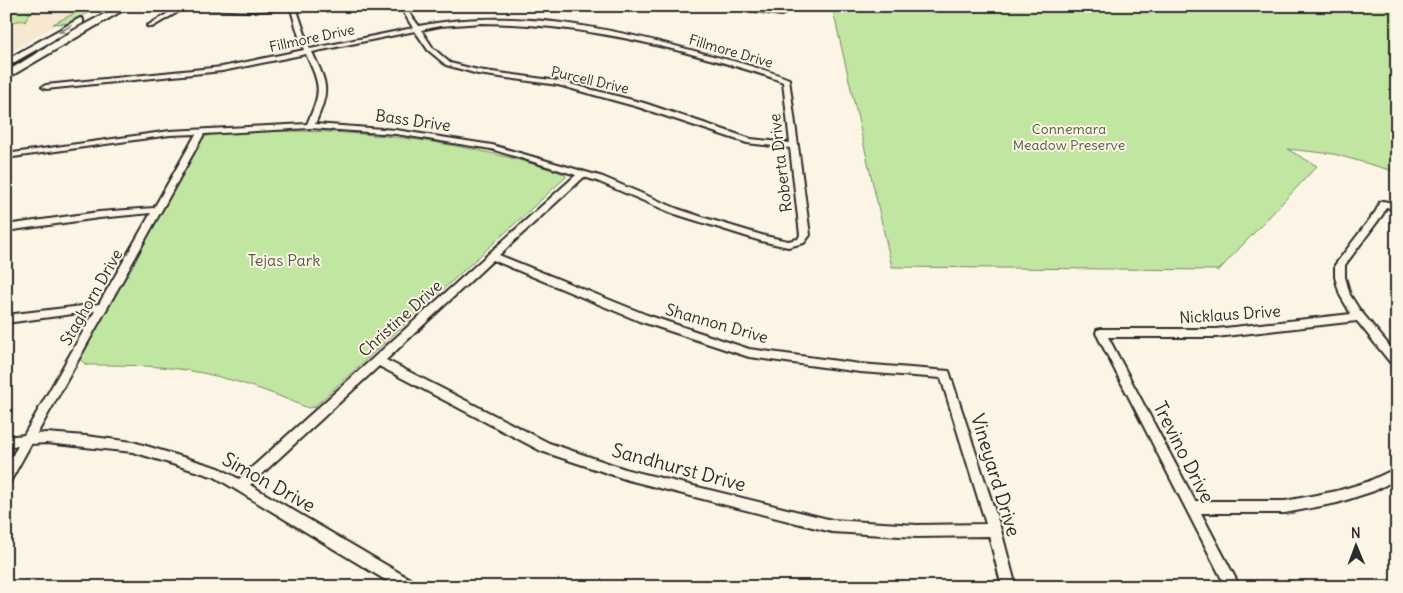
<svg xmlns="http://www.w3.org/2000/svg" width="1403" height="593" font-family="Delius,sans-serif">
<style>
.built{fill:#f7e8cf}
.green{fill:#c1e6a1;stroke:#768866}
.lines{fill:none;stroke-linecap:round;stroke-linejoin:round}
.minor-casing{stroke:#2b2b2b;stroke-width:4}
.tertiary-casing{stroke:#2b2b2b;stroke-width:4}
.secondary-casing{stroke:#2b2b2b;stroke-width:4}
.minor{fill:#fcf5e5;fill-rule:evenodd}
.tertiary{fill:#fcf5e5;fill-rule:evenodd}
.secondary{fill:#fcf5e5;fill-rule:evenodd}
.oneway{fill:#949088}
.labels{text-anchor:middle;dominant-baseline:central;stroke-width:4;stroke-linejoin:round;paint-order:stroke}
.far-street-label{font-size:14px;fill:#2b2b2b;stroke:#fcf5e5}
.far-park-label{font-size:14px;fill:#505a48;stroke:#fcf5e5}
.street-label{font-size:16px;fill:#2b2b2b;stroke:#fcf5e5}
.park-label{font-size:16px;fill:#505a48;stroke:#fcf5e5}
.near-street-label{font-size:19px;fill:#2b2b2b;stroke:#fcf5e5}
</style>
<rect width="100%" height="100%" fill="#fcf5e5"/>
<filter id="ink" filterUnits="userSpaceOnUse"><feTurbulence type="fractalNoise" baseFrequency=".02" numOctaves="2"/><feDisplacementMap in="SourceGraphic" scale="10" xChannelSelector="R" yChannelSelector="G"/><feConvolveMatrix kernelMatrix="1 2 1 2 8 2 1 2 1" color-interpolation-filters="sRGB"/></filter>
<g filter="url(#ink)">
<!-- built -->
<path class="built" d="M6,6H83L85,7L6,55Z"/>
<!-- green -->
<path class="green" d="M6,6H42L29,14L25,22C21,18 12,24 6,23Z
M80,6H101L70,23L53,24L79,11Z
M832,6H1397V172L1334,154L1287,149L1317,166L1219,270L892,267Z
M265,131C367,130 467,141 565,174L566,177L314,407L308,408C269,391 229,377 186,370C153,365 119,365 86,365L80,359L201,139L212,134Z"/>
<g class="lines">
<!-- minor casing -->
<g class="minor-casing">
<path id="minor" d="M180,6H188L152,27L147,26Z
M290,6L296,7L310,49L413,28L401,8L404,6L419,26C514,7 613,28 705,54C733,61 762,68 789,79L810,235L804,243L788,247L761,241L672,213L597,181L584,177L499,255L647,315L749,349L860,364L949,371L1001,530L1016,587H1002L989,536L917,537L832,532L628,480L541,451L379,366L250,485L415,582L417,587H397L215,477L133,452L46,443L31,444L10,482L6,483V466L18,446L6,447V437L24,435L95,311L6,323V315L99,304L151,213L99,218L6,231V225L99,212L154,208L196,134L170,135L6,158V154L170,131L307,124C322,90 321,87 306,54L222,71L46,89L42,87L46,85L222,67L304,50L300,40ZM482,23C561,24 631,37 706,58C732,65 758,72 783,82L790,143L751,139L644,103L558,81L478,70L450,63L433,48L421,30L440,26ZM415,31L428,50L446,65L478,74L558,85L638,107L747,143L790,148L800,235L798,239L788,241L765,236L705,218L678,209L603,177L492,145L396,130L315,124C330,89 328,86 312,52ZM310,128L396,134L491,149L576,175L239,479L219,468L133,442L86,436L46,433L37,434L204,134ZM493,260L639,321L749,357L860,372L941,378L986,524L917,525L832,520L628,470L549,443L386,360Z
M783,6H789V10L783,14H779L778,13L783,9Z
M1383,201L1397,204V210L1386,207L1383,214L1345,265V277L1350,295L1359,309L1397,355V367L1393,366L1357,321L1216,337H1108L1195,501H1285L1337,491L1367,482L1397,468V479L1374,491L1337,503L1285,513H1201L1240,587H1226L1096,333L1097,330L1101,329H1216L1351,314L1340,295L1335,277V265L1376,211L1380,202Z"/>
</g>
<!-- tertiary casing -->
<g class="tertiary-casing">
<path id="tertiary" d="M163,6H176L172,8Z
M184,6H303L299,8L251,11L188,8Z
M723,6H747L781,11L785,13L781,15Z"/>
</g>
<!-- secondary casing -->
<g class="secondary-casing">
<path id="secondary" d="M119,6H130L6,79V72L76,29Z
M80,18L83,19V23L6,67V60Z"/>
</g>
<!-- minor -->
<use href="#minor" class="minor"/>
<!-- tertiary -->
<use href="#tertiary" class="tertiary"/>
<!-- secondary -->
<use href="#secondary" class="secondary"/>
</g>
<!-- one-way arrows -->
<defs><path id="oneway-solid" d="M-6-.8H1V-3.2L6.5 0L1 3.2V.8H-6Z" transform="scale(1.25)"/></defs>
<use class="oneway" href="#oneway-solid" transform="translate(65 29) rotate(151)"/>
</g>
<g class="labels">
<!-- far-street labels -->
<g class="far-street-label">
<text transform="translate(312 38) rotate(-12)">Fillmore Drive</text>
<text transform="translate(731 51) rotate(16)">Fillmore Drive</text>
<text transform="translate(590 80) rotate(13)">Purcell Drive</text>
</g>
<!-- far-park labels -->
<g class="far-park-label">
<text x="1069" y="129">Connemara<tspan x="1069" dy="16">Meadow Preserve</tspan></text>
</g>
<!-- street labels -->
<g class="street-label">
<text transform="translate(413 120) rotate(8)">Bass Drive</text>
<text transform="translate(780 163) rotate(-97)">Roberta Drive</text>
<text transform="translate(91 297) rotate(-60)">Staghorn Drive</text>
<text transform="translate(1230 314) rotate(-4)">Nicklaus Drive</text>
<text transform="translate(400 318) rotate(-42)">Christine Drive</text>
<text transform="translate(717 323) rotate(16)">Shannon Drive</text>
</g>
<!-- park labels -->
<g class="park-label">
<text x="284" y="260">Tejas Park</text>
</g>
<!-- near-street labels -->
<g class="near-street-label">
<text transform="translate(1184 452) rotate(63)">Trevino Drive</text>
<text transform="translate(679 467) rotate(15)">Sandhurst Drive</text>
<text transform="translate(996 475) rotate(73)">Vineyard Drive</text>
<text transform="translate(269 482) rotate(29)">Simon Drive</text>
</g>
</g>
<!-- margin -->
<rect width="1403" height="593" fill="none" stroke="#fcf5e5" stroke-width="25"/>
<rect x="12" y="12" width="1378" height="568" fill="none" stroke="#2b2b2b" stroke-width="2" filter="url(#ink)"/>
<!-- north arrow -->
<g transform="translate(1356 546) rotate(359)" stroke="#fcf5e5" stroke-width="4" paint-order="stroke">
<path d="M0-4L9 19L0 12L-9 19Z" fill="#2b2b2b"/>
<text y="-8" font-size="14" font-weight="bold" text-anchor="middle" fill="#2b2b2b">N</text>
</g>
</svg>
